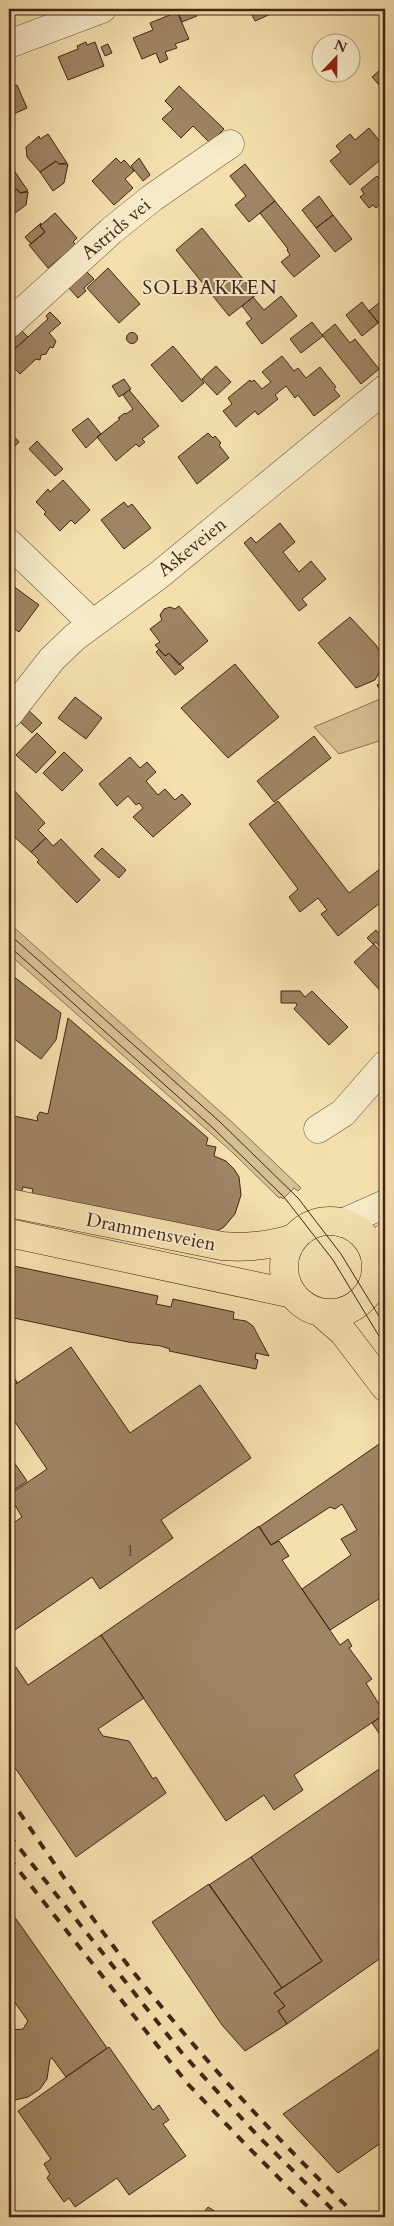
<svg xmlns="http://www.w3.org/2000/svg" width="394" height="2226" font-family="Cardo,serif">
<style>
.green{fill:#d5c093;stroke:#8d7254}
.building{fill:#9f8564;stroke:#452315}
.lines{fill:none;stroke-linecap:round;stroke-linejoin:round}
.minor-casing{stroke:#70523b;stroke-width:29}
.major-casing{stroke:#452315;stroke-width:29}
.minor{stroke:#f7ebca;stroke-width:28}
.major{stroke:#f3e0ad;stroke-width:28}
.tram{stroke:#452315;stroke-width:1}
.rail{stroke:#452315;stroke-width:4;stroke-dasharray:9 9;stroke-linecap:butt}
.labels{text-anchor:middle;dominant-baseline:central;stroke-width:4;stroke-linejoin:round;paint-order:stroke}
.number-label{font-size:16px;fill:#5c3c29}
.street-label{font-size:19px;fill:#452315;stroke:#f7ebca}
.neighbourhood-label{font-size:20px;letter-spacing:1px;fill:#452315;stroke:#f7ebca}
</style>
<rect width="100%" height="100%" fill="#f3e0ad"/>
<filter id="stains"><feTurbulence type="fractalNoise" baseFrequency=".004" numOctaves="4"/><feColorMatrix values="0 0 0 0 .2 0 0 0 0 .09 0 0 0 0 .02 0 0 0 .5 -.17"/></filter>
<radialGradient id="worn" r=".72"><stop offset=".6" stop-color="#630" stop-opacity="0"/><stop offset="1" stop-color="#630" stop-opacity=".3"/></radialGradient>
<!-- green -->
<path class="green" d="M385,697V739L339,754L314,727Z
M9,923L233,1123L301,1188L298,1191L294,1188L283,1199L281,1197L279,1198L233,1153L9,954Z"/>
<!-- building -->
<path class="building" d="M177,9H194L197,16L182,22Z
M249,9H282L255,21Z
M177,12L189,39L175,44L177,48L165,52L168,59L160,63L156,53L142,59L133,38L153,30L150,23Z
M86,42L87,45L95,42L104,66L68,80L58,57L78,49L77,46Z
M108,44L112,53L105,56L101,47Z
M381,69L385,74V82L380,86L372,77Z
M17,85L27,108L9,116V87Z
M179,86L224,129L210,143L193,126L181,138L162,119L173,109L165,101Z
M369,128L382,144L385,143V156L350,185L330,161L341,152L336,146L350,134L355,140Z
M48,134L67,163L59,164L56,161L40,172L27,157L26,147L39,136L40,139Z
M116,158L121,163L124,160L134,171L125,179L133,188L114,205L92,181Z
M139,158L150,175L143,181L131,166Z
M56,161L59,164H68L64,183L53,191L40,172Z
M9,163L11,166L28,191L20,193L17,189L9,195Z
M245,164L275,201L249,222L235,205L246,196L230,176Z
M377,176L381,180L385,178V200L376,208L373,205L369,208L360,197L364,194L361,189Z
M17,189L20,193L28,192L26,205L11,216L9,213V195Z
M319,196L333,215L316,228L302,210Z
M275,201L320,256L294,277L281,262L290,255L287,250L288,249L260,213Z
M55,213L77,238L73,242L76,245L48,268L29,245L45,232L40,226Z
M333,215L352,239L335,252L316,228Z
M41,223L40,226L45,232L31,244L25,237Z
M202,228L256,295L229,316L176,250Z
M108,268L140,304L119,323L87,288Z
M84,269L94,279L84,288L86,291L78,298L67,286Z
M281,296L297,316L262,344L246,323L252,319L242,306L253,297L264,310Z
M385,298V331L369,311Z
M362,302L378,323L362,336L346,315Z
M50,312L61,323L49,333L56,341L53,348L50,347L46,354L41,355L40,360L36,359L20,374L9,362V354L48,319L46,316Z
M312,322L323,336L301,353L290,339Z
M335,324L350,343L355,339L379,369L361,384L322,335Z
M21,330L28,337L9,354V341Z
M126.5 338a5.5 5.5 0 1 1 11 0a5.5 5.5 0 1 1-11 0Z
M173,346L204,383L182,402L151,365Z
M282,356L294,371L298,368L306,378L320,367L336,387L334,389L340,396L314,416L298,395L295,398L286,386L275,395L278,399L258,415L255,411L236,427L223,411L232,404L228,398L250,380L251,382L254,380L262,389L271,382L262,372Z
M216,366L231,382L217,395L202,379Z
M124,379L131,389L119,397L112,386Z
M129,390L159,426L142,439L145,442L139,447L136,444L116,461L97,437L120,419L118,418L125,413L126,414L133,409L123,395Z
M88,418L101,434L86,448L72,430Z
M9,425L14,431L11,433L19,442L9,452Z
M208,433L213,438L215,436L221,443L219,445L229,458L197,484L178,457Z
M37,441L63,469L55,476L29,449Z
M63,480L90,510L75,524L71,520L60,531L44,514L46,512L36,502L48,489L50,492Z
M124,502L128,507L132,504L151,528L124,549L101,520Z
M280,523L295,542L283,552L299,572L311,561L326,579L302,599L307,605L299,611L244,543L251,537L256,543Z
M9,583L39,605L19,632L9,625Z
M179,606L208,641L179,665L169,653L165,656L155,645L160,642L150,629L162,620L160,615L164,609L170,607L175,609Z
M350,617L376,645L385,662L375,680L356,688L318,643Z
M159,649L165,656L169,653L184,668L175,675L156,652Z
M235,664L279,717L228,758L181,708Z
M385,680V691L381,692L377,685Z
M75,697L102,718L86,739L58,718Z
M27,709L42,723L32,733L17,719Z
M37,733L56,752L36,773L16,755Z
M314,736L331,758L274,802L257,781Z
M64,752L83,770L62,791L43,773Z
M130,757L140,768L147,762L156,772L146,781L158,795L165,789L175,800L182,794L191,804L153,837L133,817L143,808L139,803L136,805L128,796L117,806L99,784Z
M9,785L45,823L38,830L46,838L31,852L9,832Z
M278,801L349,893L385,865V899L338,936L321,914L327,910L318,898L300,912L289,897L298,889L249,824Z
M46,838L53,846L61,839L100,880L77,903L37,862L39,860L31,852Z
M102,848L126,870L119,878L94,856Z
M376,930L385,940L380,947L376,942L373,944L367,938Z
M374,944L385,957V996L354,962Z
M9,973L61,1013L56,1040L41,1059L9,1035Z
M281,991H300L305,997L312,991L348,1027L329,1045L294,1009L297,1005L296,1003H281Z
M68,1018L208,1138L206,1145L216,1147L214,1156L226,1161L234,1169L239,1177L241,1195L235,1214L224,1227L217,1231L31,1197L33,1189L23,1187L21,1194L9,1192V1115L38,1121L37,1117L40,1112L48,1114Z
M9,1265L158,1296L156,1304L171,1307L173,1299L234,1312L233,1319L246,1321L253,1326L269,1356L256,1353L255,1359L258,1360L256,1369L169,1351L170,1349L161,1346L128,1342L9,1317Z
M71,1347L130,1433L200,1385L251,1458L161,1520L173,1538L100,1589L92,1577L9,1634V1526L22,1517L9,1495L47,1469L9,1413V1389L12,1387H9V1370L17,1382L16,1384Z
M385,1440V1595L330,1630L302,1589L351,1555L341,1539L357,1530L342,1504L335,1509L330,1507L271,1545L259,1527Z
M9,1455L27,1481L14,1490L9,1483Z
M259,1526L271,1545L279,1541L289,1556L282,1560L340,1645L348,1639L352,1646L349,1648L372,1679L366,1683L385,1714L294,1775L303,1790L274,1810L264,1795L226,1821L101,1635Z
M101,1635L144,1698L98,1729L103,1736L129,1741L153,1779L156,1777L166,1793L76,1857L9,1759V1672L16,1667L28,1685Z
M383,1715L385,1719V1742L372,1723Z
M385,1765V1955L287,2024L278,2011L285,2006L274,1993L322,1961L251,1857Z
M251,1857L322,1961L282,1988L209,1885Z
M209,1884L282,1988L274,1993L285,2006L278,2011L287,2024L245,2051L222,2025L152,1922Z
M9,1909L107,2048L66,2077L52,2058L50,2059L47,2079L40,2089L28,2097L15,2100L9,2099V2030L23,2029L28,2021L11,1997L9,1999Z
M385,2045V2140L338,2173L283,2114Z
M109,2047L153,2110L159,2105L169,2120L163,2124L186,2156L129,2195L117,2178L75,2207L69,2198L64,2202L47,2178L50,2174L44,2164L51,2159L18,2111Z
M208,2207L224,2217H200Z"/>
<g class="lines">
<!-- minor casing -->
<g class="minor-casing">
<path id="minor" d="M9,44L102,9
M9,324L111,231L152,198L230,144
M9,543L92,623
M9,714L52,659L75,637L159,575L385,389
M318,1129L343,1113L385,1065
M342,1223L385,1204
M375,1256L385,1238"/>
</g>
<!-- major casing -->
<g class="major-casing">
<path id="major" d="M9,1203L222,1246C248,1248 270,1246 294,1238
M284 1267a46 46 0 1 1 92 0a46 46 0 1 1-92 0Z
M9,1233L293,1294
M320,1312L343,1332L385,1387"/>
</g>
<!-- minor -->
<use href="#minor" class="minor"/>
<!-- major -->
<use href="#major" class="major"/>
<!-- tram -->
<path class="tram" d="M9,934L219,1121L298,1198L341,1254L385,1326
M9,946L213,1128L284,1197L333,1260L385,1346"/>
<!-- rail -->
<path class="rail" d="M9,1797C47,1853 85,1910 127,1964C198,2054 275,2138 358,2217
M9,1835L182,2053L257,2135L340,2217
M9,1858L187,2083L246,2145L318,2217"/>
</g>
<g class="labels">
<!-- number labels -->
<g class="number-label">
<text x="130" y="1551">1</text>
</g>
<!-- street labels -->
<g class="street-label">
<text transform="translate(116 229) rotate(-40)">Astrids vei</text>
<text transform="translate(192 547) rotate(-39)">Askeveien</text>
<text transform="translate(151 1232) rotate(11)">Drammensveien</text>
</g>
<!-- neighbourhood labels -->
<g class="neighbourhood-label">
<text x="210" y="287">SOLBAKKEN</text>
</g>
</g>
<!-- margin -->
<rect width="394" height="2226" fill="none" stroke="#f3e0ad" stroke-width="30"/>
<rect x="10" y="10" width="374" height="2206" fill="none" stroke="#452315" stroke-width="2.5"/>
<rect x="15" y="15" width="364" height="2196" fill="none" stroke="#452315"/>
<!-- north arrow -->
<g transform="translate(336 58) rotate(22)"><circle r="24" fill="#f7ebca" stroke="#b09b82"/>
<path d="M0-4L9 19L0 12L-9 19Z" fill="#8f2418"/>
<text y="-8" font-size="14" font-weight="bold" text-anchor="middle" fill="#452315">N</text>
</g>
<rect width="100%" height="100%" filter="url(#stains)"/>
<rect width="100%" height="100%" fill="url(#worn)"/>
</svg>
